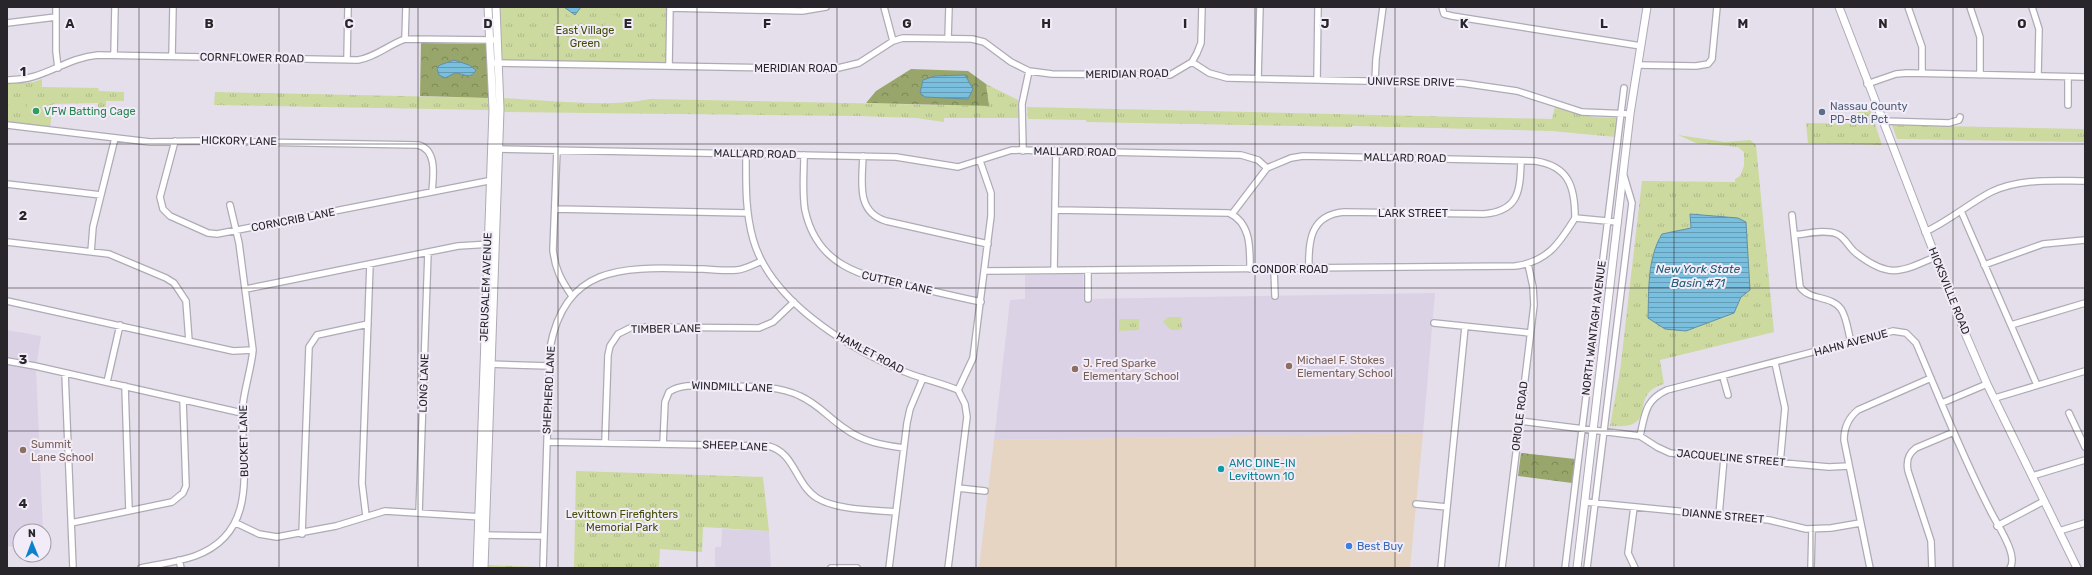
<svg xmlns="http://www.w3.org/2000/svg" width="2092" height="575" font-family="Rubik,sans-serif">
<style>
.commercial{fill:#e6d5c3}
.built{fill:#dcd2e6}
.grass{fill:url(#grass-tufts)}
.forest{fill:url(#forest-crowns)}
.pitch{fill:#ccd99f}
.water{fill:url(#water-rules);stroke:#6191a8}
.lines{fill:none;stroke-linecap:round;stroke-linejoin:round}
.minor-casing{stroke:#afaab6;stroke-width:8}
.major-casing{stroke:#afaab6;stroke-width:9}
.minor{stroke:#fff;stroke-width:5.5}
.major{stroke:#fff;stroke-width:7}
.grid{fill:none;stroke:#28262a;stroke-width:1;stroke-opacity:0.55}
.leisure-dot{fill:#2e9e5b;stroke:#f2ecf9;stroke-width:1.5}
.service-dot{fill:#5c6f8a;stroke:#f2ecf9;stroke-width:1.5}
.education-dot{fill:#8d6e63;stroke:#f2ecf9;stroke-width:1.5}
.culture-dot{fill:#0f9aa8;stroke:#f2ecf9;stroke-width:1.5}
.shop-dot{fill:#3f7fe0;stroke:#f2ecf9;stroke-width:1.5}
.labels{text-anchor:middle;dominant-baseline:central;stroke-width:4;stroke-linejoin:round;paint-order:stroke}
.park-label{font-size:11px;fill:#434d06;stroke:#f2ecf9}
.street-label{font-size:11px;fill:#28262a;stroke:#f2ecf9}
.service-label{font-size:11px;fill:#4e5e75;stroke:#f2ecf9;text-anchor:start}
.leisure-label{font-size:11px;fill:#27864d;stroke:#f2ecf9;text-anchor:start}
.education-label{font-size:11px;fill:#785e54;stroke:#f2ecf9;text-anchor:start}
.culture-label{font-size:11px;fill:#0d838f;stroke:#f2ecf9;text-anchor:start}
.shop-label{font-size:11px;fill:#366cbe;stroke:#f2ecf9;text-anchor:start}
.water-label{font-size:12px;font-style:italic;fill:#265d73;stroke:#f2ecf9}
.grid-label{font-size:13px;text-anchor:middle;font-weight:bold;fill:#28262a;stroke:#f2ecf9;stroke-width:4;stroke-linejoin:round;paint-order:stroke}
</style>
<defs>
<pattern id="grass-tufts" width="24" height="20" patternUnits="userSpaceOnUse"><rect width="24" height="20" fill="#ccd99f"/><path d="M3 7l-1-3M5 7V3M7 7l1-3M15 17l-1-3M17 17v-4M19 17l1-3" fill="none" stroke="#afba89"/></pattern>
<pattern id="forest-crowns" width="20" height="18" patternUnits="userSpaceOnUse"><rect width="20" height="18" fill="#99a66b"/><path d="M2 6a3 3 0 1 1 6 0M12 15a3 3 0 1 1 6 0" fill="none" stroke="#7d8758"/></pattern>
<pattern id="water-rules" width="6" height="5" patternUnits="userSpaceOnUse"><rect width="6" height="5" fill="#7abfde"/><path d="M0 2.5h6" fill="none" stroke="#649bb4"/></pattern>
</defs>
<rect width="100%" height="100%" fill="#e5dfec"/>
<!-- commercial -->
<path class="commercial" d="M1423,433L1410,568H979L994,440Z"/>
<!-- built -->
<path class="built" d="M1083,274L1084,299L1435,293L1423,433L994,440L1010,300L1025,299V275Z
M7,330L41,336L36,368L43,531H20V548L7,546Z
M722,529L769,531L771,568H715V547H721Z"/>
<!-- grass -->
<path class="grass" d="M492,7H670L669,66L494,63Z
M42,79V87L98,88L99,91L124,92V101H106V108H98V103L53,104L50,127L7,122V84L34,82Z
M986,84L1018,100L1019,118H944V122L916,118L858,116L501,112V98C546,100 607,108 650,99L988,106Z
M215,92L490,98V110L214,105Z
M1027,107L1552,119L1555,107L1592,117L1616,118L1615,137L1552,131L1352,126V127L1086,122V120L1028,119Z
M1856,109H1870L1882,145L1808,143L1806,123L1863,124Z
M1892,125L2085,129V142L1897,139Z
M1678,135L1725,142L1750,140L1756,145L1774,332L1660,360L1664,384C1625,395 1663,430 1610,426L1620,371L1642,181L1735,182V179L1740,176L1744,166V152L1738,147L1696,143Z
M1168,317H1181L1182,328L1179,330H1171L1163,322Z
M1119,319H1139V330L1119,331Z
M576,471L763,477L769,531L703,527L702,552L660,549L659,568H574Z
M487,565L537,567L487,568Z"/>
<!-- forest -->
<path class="forest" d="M421,43L486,44L490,98L420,96Z
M911,69L968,71L986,84L989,106L866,103L876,91Z
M1521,453L1575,459L1572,483L1518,476Z"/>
<!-- pitch -->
<path class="pitch" d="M556,7H586L577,21Z
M611,13L631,24L620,44L600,33Z
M27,102H47L45,121L26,119Z"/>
<!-- water -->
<path class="water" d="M564,7H581L575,15Z
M454,60L469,65L476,70C470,80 465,74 455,73L445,78L439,75L437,68L440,65Z
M965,75L973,89L968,99L925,97L920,93L923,80L935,76Z
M1690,214L1738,218L1746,222L1750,290L1741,297L1734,313L1686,331L1665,329L1648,318C1649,290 1647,259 1662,234L1691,228Z"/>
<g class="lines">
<!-- minor casing -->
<g class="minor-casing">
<path id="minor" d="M56,7V51L58,68
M884,7L893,41
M1442,7L1444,14L1452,16L1641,46
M1908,7L1922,47V73
M1970,7L1980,37V75
M2032,7L2039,29L2038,76
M670,8L802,11L826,7
M7,23L56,17
M405,39L406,7
M948,39L949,7
M114,55L115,7
M172,56L173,7
M347,60L348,7
M1192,62L1209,73L1227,78L1462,83L1517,91L1582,112L1630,114
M495,63L834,69L859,63L893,41L903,38L972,39L984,42L1011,62L1029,71L1052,74L1170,75L1192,62L1197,53L1201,43L1202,7
M1638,65L1696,66L1708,64L1712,59L1717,7
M669,66L670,7
M1258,78L1260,7
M7,80C44,81 64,58 98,55L358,60C376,57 388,45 405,39L493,40
M1317,80L1318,7
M1375,81L1376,59L1383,7
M1867,84L1896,74L1907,73L2085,77
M2068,105V77
M1882,121L1949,123L1959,120L1960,117
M7,125L150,142L197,141L418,145C438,150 433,177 432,192
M175,141L160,197L163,209L170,216L208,233L217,234L493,180
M496,149L896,157L958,167L1012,150L1241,155L1258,160L1267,168L1291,158L1303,156L1535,161C1569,166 1575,187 1575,218
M557,150L553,250C555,269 561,280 572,296
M1023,151L1022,104L1029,71
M746,154C746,183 745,210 753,239C770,300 844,345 898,369C917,378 939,382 958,390L965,404L967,417L948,568
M804,155C804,173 802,193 805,210C817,266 861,276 909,286C933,291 957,297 981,302
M863,156C862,182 856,212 886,221L988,244
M7,184L101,195
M555,209L747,213
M1055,210L1229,213C1251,223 1250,248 1250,269
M1961,211L2037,385
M1232,214L1267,168
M1792,215L1800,287C1810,301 1831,295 1841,309C1847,318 1848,332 1851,342
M1575,218L1618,222
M1925,232C1949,221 1968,204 1991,192C2021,178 2053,181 2085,181
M1794,235C1806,234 1825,229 1837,234C1845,237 1849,248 1856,253C1889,279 1901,272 1935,257
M7,242L109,254L166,278L174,283L186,301L189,341
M91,252L93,227L115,138
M1984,265L2043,244L2085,240
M1274,269L1275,296
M1309,269C1308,242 1310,215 1344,212L1484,214C1519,211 1520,191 1521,161
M1088,270V299
M985,271L1515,266C1547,262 1559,244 1575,218
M1054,271L1056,151
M246,289L458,246L491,244
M7,301L233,351L253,350
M1434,323L1530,333
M2011,325L2085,303
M7,361L35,366L242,413
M1775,363L1785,408L1780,463
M488,364L549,366
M65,373L73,568
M1723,377L1728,395
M107,382L120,325
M125,386L129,511
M958,390L973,358L991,216V193L980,161
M1995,398L2085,371
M1942,403L1987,384
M2069,413L2085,447
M1520,421L1640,436L1657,447L1670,453L1829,467L1849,466
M1640,436C1645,414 1645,400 1667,390L1893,331L1906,333L1916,343C1940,399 1962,456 1990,510C1996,523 2019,555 2010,568
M547,442L768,446C795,452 795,484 817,498C836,510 874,510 896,512
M605,442L608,355L610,346L618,334L632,327L759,328L773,322L794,302
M663,444L665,402L669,392C682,383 700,386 716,386C744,387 775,384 800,396C818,404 829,418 844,428C863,442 882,445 904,448
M2032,476L2085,460
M958,488L985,491
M1585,502L1769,520L1806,529L1831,528L1860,523
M1416,504L1447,507
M1634,507L1628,553L1635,568
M419,513L428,252
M1719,515L1724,458
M366,516L362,483L370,264
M71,523L172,502L183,493L186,486L183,400
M236,523L259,534L277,537L336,526L385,511L482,517
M1997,526L2044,501
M2059,531L2085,523
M302,534L309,347L317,335L368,324
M483,535L543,536
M179,560L181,568
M141,568C159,564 178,562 195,556C260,532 242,466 242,413C243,392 251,371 253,350L239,243L230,205
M543,568L550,348C566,259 632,268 703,269C714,270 726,271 737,270C746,269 754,264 762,261
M831,568H857
M889,568L907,423L910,409L923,378
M1441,568L1465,327
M1502,568L1534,305L1533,287L1528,264
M1565,568L1624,88
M1587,568L1632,203L1624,176
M1811,568L1812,529
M1870,568L1844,440C1844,427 1848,418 1858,410L1931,378
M1932,568L1931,541L1908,471C1906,461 1908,454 1916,448L1954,432"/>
</g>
<!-- major casing -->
<g class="major-casing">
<path id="major" d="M1839,7L1965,333L1987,384L2077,568
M477,568L493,109L488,7
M484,568L500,109L496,7
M1577,568L1630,114L1647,7"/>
</g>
<!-- minor -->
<use href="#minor" class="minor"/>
<!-- major -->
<use href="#major" class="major"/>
</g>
<!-- grid -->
<path class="grid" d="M139,7V568M279,7V568M418,7V568M558,7V568M697,7V568M837,7V568M976,7V568M1116,7V568M1255,7V568M1395,7V568M1534,7V568M1674,7V568M1813,7V568M1953,7V568M7,144H2085M7,288H2085M7,431H2085"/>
<!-- markers -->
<circle class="leisure-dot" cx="36" cy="111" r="4"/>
<circle class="service-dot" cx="1822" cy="112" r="4"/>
<g class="education-dot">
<circle cx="1289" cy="366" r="4"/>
<circle cx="1075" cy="369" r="4"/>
<circle cx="23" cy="450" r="4"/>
</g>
<circle class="culture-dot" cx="1221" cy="469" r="4"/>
<circle class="shop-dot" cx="1349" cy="546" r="4"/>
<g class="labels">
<!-- park labels -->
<g class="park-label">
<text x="585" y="30">East Village<tspan x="585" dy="13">Green</tspan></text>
<text x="622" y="514">Levittown Firefighters<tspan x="622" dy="13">Memorial Park</tspan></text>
</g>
<!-- street labels -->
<g class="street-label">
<text transform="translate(252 58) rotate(1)">CORNFLOWER ROAD</text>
<text x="796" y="68">MERIDIAN ROAD</text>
<text transform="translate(1127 74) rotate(-1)">MERIDIAN ROAD</text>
<text transform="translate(1411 82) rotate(1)">UNIVERSE DRIVE</text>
<text transform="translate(239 141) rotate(1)">HICKORY LANE</text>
<text transform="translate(1075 152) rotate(1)">MALLARD ROAD</text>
<text transform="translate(755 154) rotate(1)">MALLARD ROAD</text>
<text transform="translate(1405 158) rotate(1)">MALLARD ROAD</text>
<text x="1413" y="213">LARK STREET</text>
<text transform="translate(293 220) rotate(-11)">CORNCRIB LANE</text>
<text x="1290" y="269">CONDOR ROAD</text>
<text transform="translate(897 283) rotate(13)">CUTTER LANE</text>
<text transform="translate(486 287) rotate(-88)">JERUSALEM AVENUE</text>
<text transform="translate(1949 291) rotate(68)">HICKSVILLE ROAD</text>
<text transform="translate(1594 328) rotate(-83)">NORTH WANTAGH AVENUE</text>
<text transform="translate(666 329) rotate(-1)">TIMBER LANE</text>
<text transform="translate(1851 343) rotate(-15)">HAHN AVENUE</text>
<text transform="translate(870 353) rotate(28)">HAMLET ROAD</text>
<text transform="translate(424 383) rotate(-88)">LONG LANE</text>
<text transform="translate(732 387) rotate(2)">WINDMILL LANE</text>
<text transform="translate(549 390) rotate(-87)">SHEPHERD LANE</text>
<text transform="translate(1520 416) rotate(-83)">ORIOLE ROAD</text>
<text transform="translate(244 441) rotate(-91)">BUCKET LANE</text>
<text transform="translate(735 446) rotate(2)">SHEEP LANE</text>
<text transform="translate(1731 458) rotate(5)">JACQUELINE STREET</text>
<text transform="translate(1723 516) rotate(5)">DIANNE STREET</text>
</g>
<!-- service labels -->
<g class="service-label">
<text x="1830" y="106">Nassau County<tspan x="1830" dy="13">PD-8th Pct</tspan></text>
</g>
<!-- leisure labels -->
<g class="leisure-label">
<text x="44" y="111">VFW Batting Cage</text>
</g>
<!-- education labels -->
<g class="education-label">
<text x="1297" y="360">Michael F. Stokes<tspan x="1297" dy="13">Elementary School</tspan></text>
<text x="1083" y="363">J. Fred Sparke<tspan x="1083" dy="13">Elementary School</tspan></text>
<text x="31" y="444">Summit<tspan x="31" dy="13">Lane School</tspan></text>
</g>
<!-- culture labels -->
<g class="culture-label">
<text x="1229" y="463">AMC DINE-IN<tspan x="1229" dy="13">Levittown 10</tspan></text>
</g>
<!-- shop labels -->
<g class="shop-label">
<text x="1357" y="546">Best Buy</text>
</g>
<!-- water labels -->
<g class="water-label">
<text x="1698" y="269">New York State<tspan x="1698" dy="14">Basin #71</tspan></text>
</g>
</g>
<g class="grid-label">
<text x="70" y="28">A</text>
<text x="209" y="28">B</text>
<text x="349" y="28">C</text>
<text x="488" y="28">D</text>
<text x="628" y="28">E</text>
<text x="767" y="28">F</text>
<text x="907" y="28">G</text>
<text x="1046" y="28">H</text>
<text x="1185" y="28">I</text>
<text x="1325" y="28">J</text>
<text x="1464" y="28">K</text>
<text x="1604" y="28">L</text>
<text x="1743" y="28">M</text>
<text x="1883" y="28">N</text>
<text x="2022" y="28">O</text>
<text x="23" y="76">1</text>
<text x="23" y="220">2</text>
<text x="23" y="364">3</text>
<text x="23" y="508">4</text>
</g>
<!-- border -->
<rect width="2092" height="575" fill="none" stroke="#28262a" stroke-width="16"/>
<!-- north arrow -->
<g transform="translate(32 543) rotate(359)"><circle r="19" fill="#f2ecf9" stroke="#a19da6"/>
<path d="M0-3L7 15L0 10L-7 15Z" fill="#0d81ca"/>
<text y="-6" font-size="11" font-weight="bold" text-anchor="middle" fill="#28262a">N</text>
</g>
</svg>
